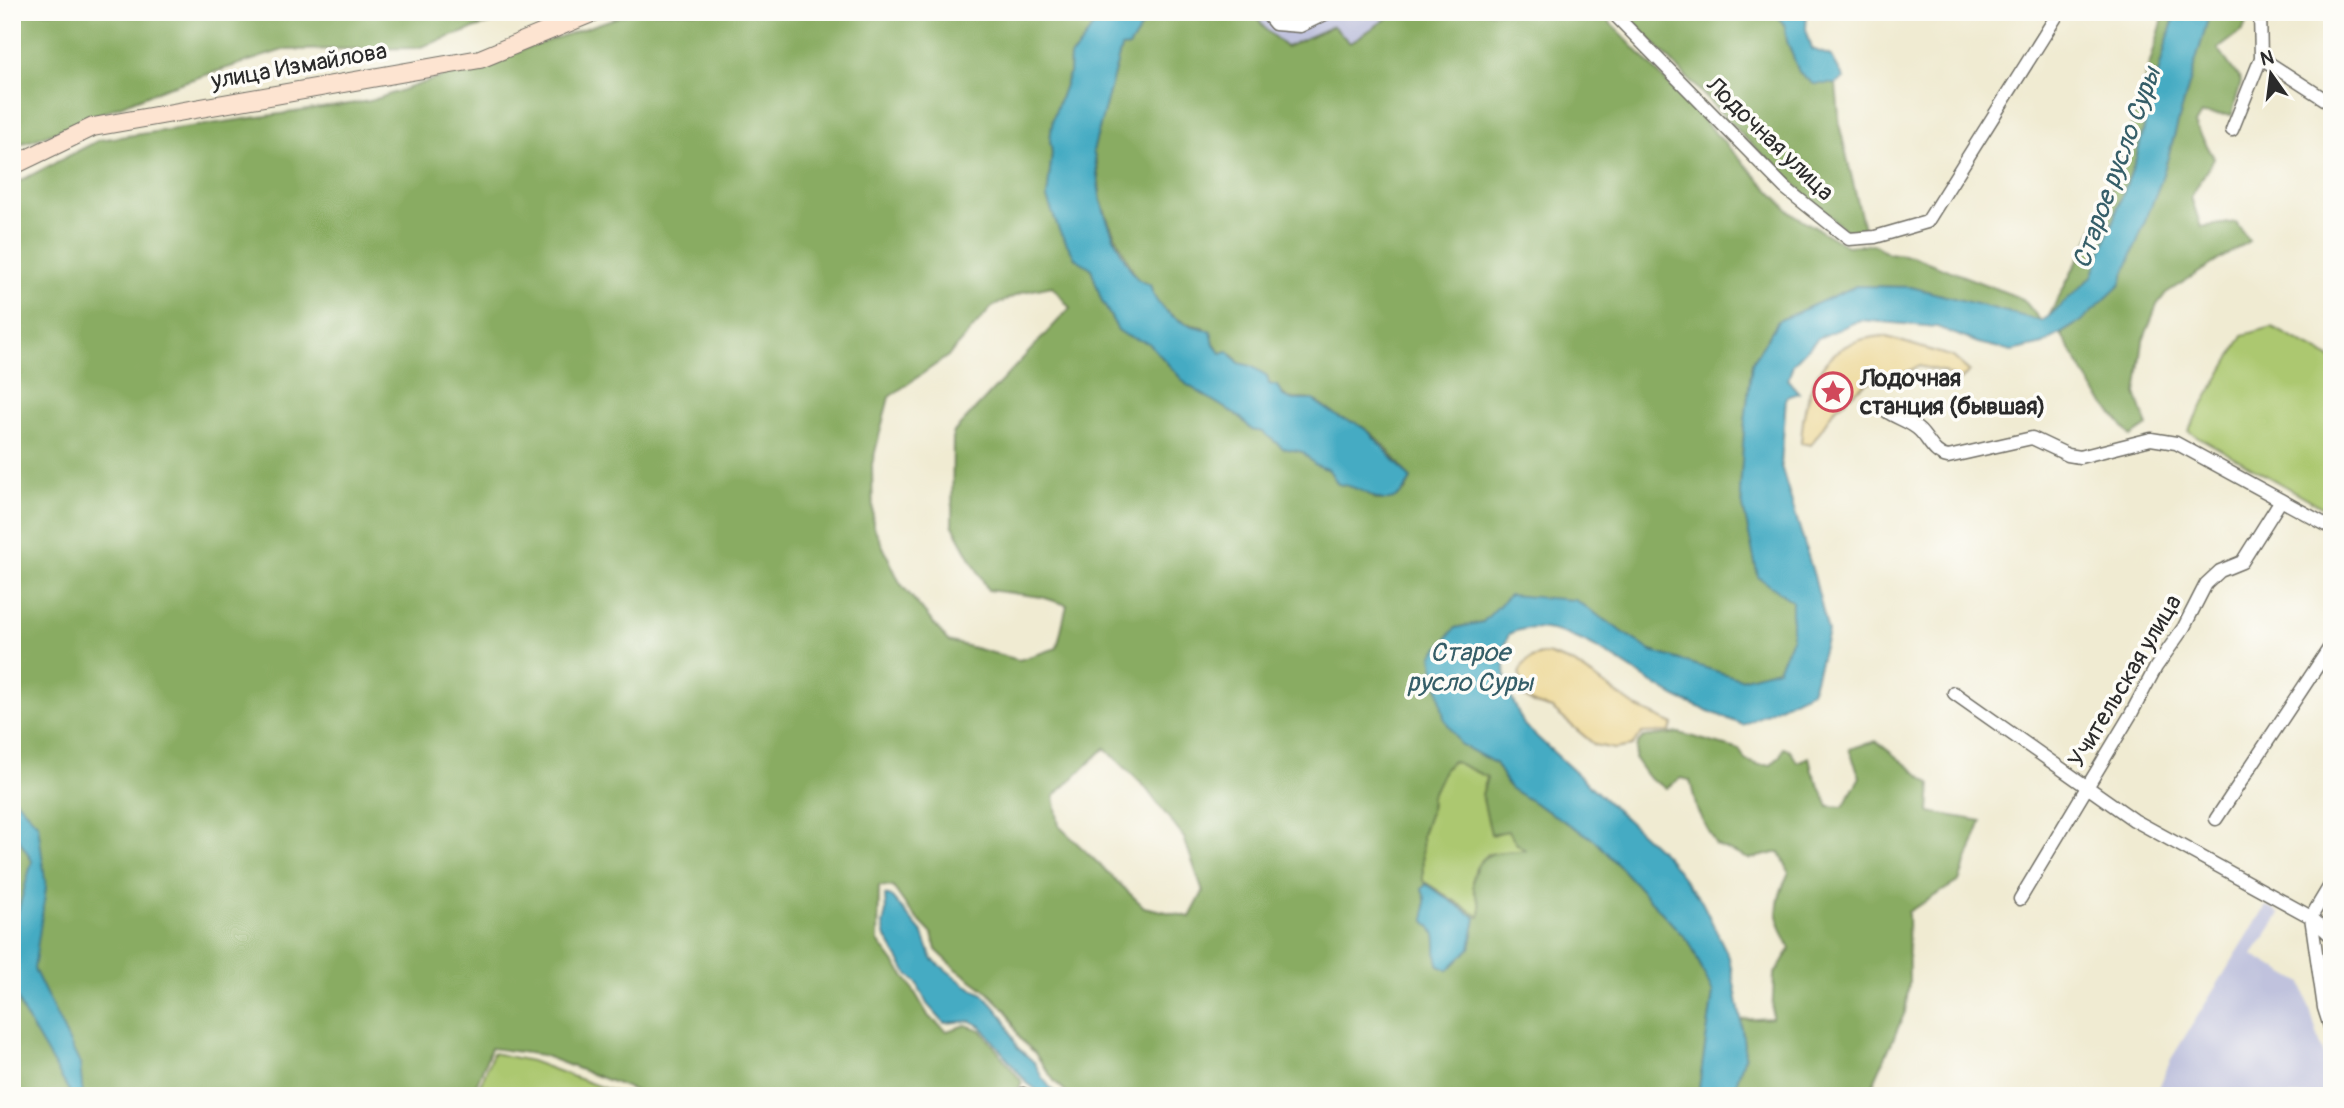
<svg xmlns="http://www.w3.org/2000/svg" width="2344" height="1108" font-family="Pangolin,sans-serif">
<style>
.industrial{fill:#c0c2dd}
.green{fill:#acc86f;stroke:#6c7a4d;stroke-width:2}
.forest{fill:#89ac62;stroke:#5a6c46;stroke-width:2;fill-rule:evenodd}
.sand{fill:#eeda9e;stroke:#8c8264;stroke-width:2}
.water{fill:#44abc3;stroke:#386b77;stroke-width:2}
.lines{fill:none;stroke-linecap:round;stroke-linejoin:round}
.street-casing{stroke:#706e65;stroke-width:15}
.secondary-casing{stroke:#706e65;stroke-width:20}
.street{stroke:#fff;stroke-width:12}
.secondary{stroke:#fde4d1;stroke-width:18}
.labels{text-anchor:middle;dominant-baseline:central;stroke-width:7;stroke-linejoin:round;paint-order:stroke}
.street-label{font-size:24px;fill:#2b2b2b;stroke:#fdfcf7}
.poi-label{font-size:24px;font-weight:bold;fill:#2b2b2b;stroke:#fdfcf7;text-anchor:start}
.water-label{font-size:26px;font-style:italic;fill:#355e68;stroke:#fdfcf7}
</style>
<rect width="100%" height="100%" fill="#fdfcf7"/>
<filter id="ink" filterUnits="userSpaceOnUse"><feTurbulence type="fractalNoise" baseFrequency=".0143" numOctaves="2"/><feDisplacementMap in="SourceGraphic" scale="14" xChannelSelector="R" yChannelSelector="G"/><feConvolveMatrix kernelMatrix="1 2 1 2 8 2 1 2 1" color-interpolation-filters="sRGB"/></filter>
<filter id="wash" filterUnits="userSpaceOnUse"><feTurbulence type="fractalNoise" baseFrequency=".00686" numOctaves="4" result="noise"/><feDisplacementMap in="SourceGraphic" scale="28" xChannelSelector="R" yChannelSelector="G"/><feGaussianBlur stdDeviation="1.57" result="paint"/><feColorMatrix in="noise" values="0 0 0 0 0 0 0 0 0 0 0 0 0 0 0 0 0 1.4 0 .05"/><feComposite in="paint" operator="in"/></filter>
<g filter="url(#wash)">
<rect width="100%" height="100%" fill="#f0ebd2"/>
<!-- industrial -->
<path class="industrial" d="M1253,12H1397L1350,43L1333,26L1286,47L1266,30Z
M2266,906L2280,914L2253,955L2302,983L2332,1083V1096H2219L2209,1091L2206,1096H2157L2156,1095L2171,1059Z"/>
<!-- green -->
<path class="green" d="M2272,327L2332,359V513L2188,431L2243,335Z
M1453,761L1487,777L1482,795L1493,835L1508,830L1516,843L1526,851L1488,854C1459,883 1484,888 1480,917L1423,881L1422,834L1430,812L1431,796L1444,769Z
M493,1053L531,1061L625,1096H476Z"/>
<!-- forest -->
<path class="forest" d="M12,12H522L418,48L283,50L165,88L34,140L12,146Z
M633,12H1102L1081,45L1070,57L1069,74L1053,118L1050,140L1052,153L1047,198L1075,257L1091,268L1101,299L1118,330L1149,343L1186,384L1241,418L1252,430L1263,432L1283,448L1303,452C1310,461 1317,467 1329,470L1338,484L1358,487L1376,500L1392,499L1405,491L1411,479C1396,460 1379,435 1357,424C1351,420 1343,420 1337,416C1330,412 1322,403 1314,401C1296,395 1290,407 1277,386L1269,384L1267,376L1251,366L1239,363L1234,356L1221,353L1203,327C1179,324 1156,309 1150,285L1137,279L1110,225L1101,200L1097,164L1093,151L1121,48L1129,47L1151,12H1253L1266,30L1286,47L1333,26L1350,43L1397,12H1600L1791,213L1847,246L1873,244L1888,253L1912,256L2023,299L2041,321L1911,287L1856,286L1778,321L1752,363L1744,430L1740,492L1758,576L1792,600V639L1778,669L1741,679L1651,651L1575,600L1455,628L1460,744L1495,763L1510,788L1595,840L1690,943L1713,993L1699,1088L1694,1096H1071L1055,1082L1034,1052L1020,1039L1007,1011L988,992L955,968L936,950L932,934L910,911L893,887L879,886L878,941L910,984L929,1017L947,1031L966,1025L981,1030L1022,1082L1015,1096H649L542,1055L491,1048L472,1096H12V185L99,140L370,101ZM1052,286L1070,308L953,433L952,524L988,590L1042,597L1067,605L1057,648L1019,660L948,641L900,583L873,525L872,464L889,397L948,356L992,307L1023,292ZM1105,748L1144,786L1184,838L1203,892L1190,917L1144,907L1059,826L1054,796ZM1453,761L1487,777L1482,795L1491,834L1508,831L1516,843L1525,850C1505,854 1487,847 1476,868C1473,875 1472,883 1474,890C1478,903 1482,902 1480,917L1423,881L1422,834L1430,812L1431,796L1444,770ZM1426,884L1476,918L1470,948L1448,970L1434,929L1425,921V898L1422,889Z
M1624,12H1775L1785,26L1787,41L1799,72L1813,84H1836L1840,128L1864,229L1848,233L1747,140Z
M2165,12H2176L2166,44L2136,159L2092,277L2048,318L2087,243L2116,177Z
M2210,12H2251L2243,30L2218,49L2241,81L2232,115L2201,114L2195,124L2214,158L2191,197L2201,227L2236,222L2249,241L2166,293L2157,305L2143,341L2136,394L2147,426L2131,437L2095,392L2061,334L2083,320L2161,181Z
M1679,733L1740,750L1745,760L1758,765H1771L1780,756L1783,748L1790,750L1797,762L1809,757L1812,771L1829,806L1843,807L1860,777L1849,749L1876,741L1931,784L1929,812L1982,821L1959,881L1908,912L1909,982L1905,1012L1868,1096H1732L1745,1056L1741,1020L1772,1018L1774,975L1790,949C1774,915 1773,907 1789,872L1780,852L1749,859L1716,845L1697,810L1690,780L1681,778L1666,788L1647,776L1635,759L1637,745L1644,737Z"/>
<!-- sand -->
<path class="sand" d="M1883,336L1953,357L1969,371L1961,380L1941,371L1919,366L1902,374L1881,377L1865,384L1834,410L1811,445L1801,443C1804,388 1821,340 1883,336Z
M1547,654L1573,663L1638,708L1673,724L1669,732L1642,733L1632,746L1614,749L1595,745L1552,709L1536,704L1515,692L1522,691L1524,686L1519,674C1523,660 1534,656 1547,654Z"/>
<!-- water -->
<path class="water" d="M1102,12H1151L1129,47L1121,48L1093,151C1098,167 1097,184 1101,201C1107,223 1122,259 1136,277C1139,281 1145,283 1150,285C1154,303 1168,315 1184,323C1193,328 1202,326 1211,332L1214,344L1221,353L1228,351L1239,363L1251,366L1267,376L1269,384L1277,386L1283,396L1293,400H1313L1340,418L1356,423L1369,432L1411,479C1388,523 1369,485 1338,484L1329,470L1314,464L1303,452L1283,448L1263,432L1252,430L1241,418L1186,384L1149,343L1127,336L1118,330L1101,299L1091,268L1075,258L1059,230L1047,198L1052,153L1050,140L1053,118L1069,74L1070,57L1081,45Z
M1775,12H1807L1806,29L1812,49L1831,56L1844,79L1836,84H1813L1799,72L1787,41L1785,26Z
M2176,12H2210L2161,181L2120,285L2083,320L2043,344L2012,351L1978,343L1937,327L1860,320L1818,338L1793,364L1788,380L1799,393L1786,397L1781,466L1814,576L1828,632L1812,691L1743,725C1720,715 1696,707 1674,696C1631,673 1560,609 1509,634L1504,647L1506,686L1524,725L1666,856L1702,902L1729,957L1741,1020L1745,1056L1732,1096H1694L1699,1088L1713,993L1690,943L1595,840L1510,788L1495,763L1460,744L1444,718L1432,656L1455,628L1483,622L1509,595L1575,600L1651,651L1741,679L1778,669L1792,639V601L1758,577L1740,492L1744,430L1752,363L1778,321L1856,286L1911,287L2041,321L2048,317L2092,277L2136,159L2166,44Z
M12,796L38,824L46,888L34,969L80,1064L83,1096H72L23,1012L12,986V933L32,861L12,828Z
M1426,884L1476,918L1470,948L1448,970L1439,966C1431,947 1444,938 1425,921V898L1422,889Z
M885,895L892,897L923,934L932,959L964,984L983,994L994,1006L1004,1018L1017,1047L1035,1063L1041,1076L1057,1096H1045L1027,1083L981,1026L971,1021L944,1023L927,1004L917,983L906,972L886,937L883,925L886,911Z"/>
</g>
<g filter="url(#ink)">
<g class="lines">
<!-- street casing -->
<g class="street-casing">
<path id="street" d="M1265,12L1275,24L1300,26L1329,12
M1612,12L1785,188L1849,239L1875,237L1927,222L2059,12
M2261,58L2332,104
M2232,130L2261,58L2260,12
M1886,411C1897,419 1910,421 1920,431C1929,440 1934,455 1948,457L2032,438L2068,455L2080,457L2151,439L2176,443L2332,528
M1954,693L2134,820L2311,917L2332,937
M2216,819L2332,644
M2020,899L2131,714L2156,667L2184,627L2206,584L2220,571L2242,562L2281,500
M2311,917L2324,1008L2332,1033
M2311,917L2332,882
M485,1095L487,1096
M1022,1096L1023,1094"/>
</g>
<!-- secondary casing -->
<g class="secondary-casing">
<path id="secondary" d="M12,166L93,127L480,59L594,12"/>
</g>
<!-- street -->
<use href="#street" class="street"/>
<!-- secondary -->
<use href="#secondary" class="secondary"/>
</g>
</g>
<!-- icons -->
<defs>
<g id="sight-ring" transform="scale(2.0125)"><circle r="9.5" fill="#fdfcf7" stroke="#d1495b" stroke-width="1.5"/><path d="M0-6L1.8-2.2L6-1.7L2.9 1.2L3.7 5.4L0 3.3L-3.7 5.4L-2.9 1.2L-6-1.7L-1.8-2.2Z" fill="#d1495b"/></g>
</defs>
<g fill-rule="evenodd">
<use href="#sight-ring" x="1833" y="392"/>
</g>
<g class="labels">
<!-- street labels -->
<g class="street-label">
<text transform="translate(299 66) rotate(-10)">улица Измайлова</text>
<text transform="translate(1770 139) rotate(44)">Лодочная улица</text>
<text transform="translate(2125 681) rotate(-59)">Учительская улица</text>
</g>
<!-- poi labels -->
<g class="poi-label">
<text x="1860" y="378">Лодочная<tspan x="1860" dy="28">станция (бывшая)</tspan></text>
</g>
<!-- water labels -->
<g class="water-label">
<text transform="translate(2117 168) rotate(-70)">Старое русло Суры</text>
<text x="1470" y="653">Старое<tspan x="1470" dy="30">русло Суры</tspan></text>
</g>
</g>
<!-- margin -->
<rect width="2344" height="1108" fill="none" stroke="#fdfcf7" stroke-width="42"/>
<!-- north arrow -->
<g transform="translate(2271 74) rotate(346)" stroke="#fdfcf7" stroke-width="5" paint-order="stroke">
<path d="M0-5L12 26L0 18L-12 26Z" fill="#2b2b2b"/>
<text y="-10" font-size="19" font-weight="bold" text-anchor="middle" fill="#2b2b2b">N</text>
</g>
</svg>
